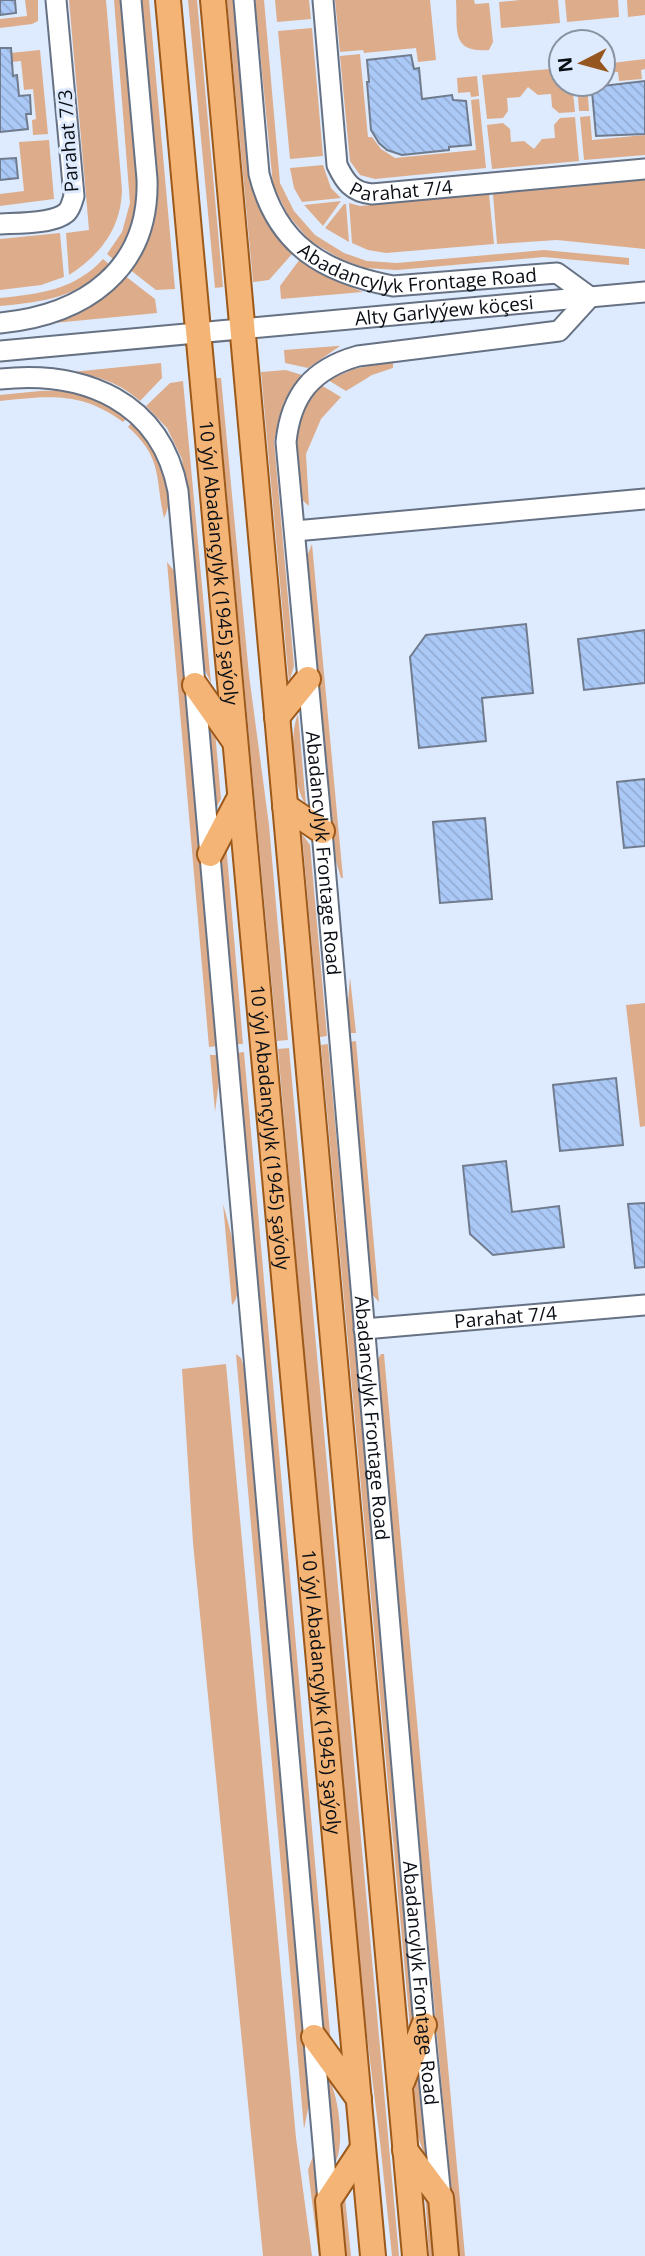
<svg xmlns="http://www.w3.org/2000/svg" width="645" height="2256" font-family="'Open Sans',sans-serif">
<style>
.grass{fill:#ddac8a}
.building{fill:url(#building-back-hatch);stroke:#707b8d;stroke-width:2}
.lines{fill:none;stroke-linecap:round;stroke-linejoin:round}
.minor-casing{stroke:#667183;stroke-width:23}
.major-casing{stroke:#9c5919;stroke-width:28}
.minor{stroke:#fff;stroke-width:19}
.major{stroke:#f3b476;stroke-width:24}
.labels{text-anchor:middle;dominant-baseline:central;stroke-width:6;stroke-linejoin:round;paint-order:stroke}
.street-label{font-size:19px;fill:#0a0e15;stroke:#deebfe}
</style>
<defs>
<pattern id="building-back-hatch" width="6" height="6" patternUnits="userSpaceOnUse" patternTransform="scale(1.75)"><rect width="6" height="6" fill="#abc9f7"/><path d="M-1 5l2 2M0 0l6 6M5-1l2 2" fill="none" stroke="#92abd3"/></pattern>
</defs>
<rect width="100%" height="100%" fill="#deebfe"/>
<!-- grass -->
<path class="grass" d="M25,0H38V21L32,24L0,28V19L27,16Z
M69,0H106L122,190C121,229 100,255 69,275L66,233L89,230Z
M114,0H122L138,181C138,212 132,234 113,259L107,254L122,232L130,203Z
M140,0H149L175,289L156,290L129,269C153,237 159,219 157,179Z
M188,0H197L223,287L215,288Z
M227,0H234L251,181L255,197L269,224L293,253L269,280L253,282Z
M255,0H264L280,183L294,211L315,235L344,253L367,261L397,263L544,250L629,258V265L544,257L397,270L365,268L341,259L310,241L288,215L273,185Z
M275,0H309L311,19L277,22Z
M335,0H430L436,60L418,62L416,48L364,53L363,50L340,52Z
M456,0H474L475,4L489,3L493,42L489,50C450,53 458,30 456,0Z
M520,0H558L560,23L501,28L499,2Z
M565,0H618L619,17L567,22Z
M627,0H645V15L628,17Z
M312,28L323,156L290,159L278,31Z
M40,50L48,134L33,135L32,120L36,119L33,89L24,90L21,61L0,63V54Z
M360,54L368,137H372L381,149L395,158L476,150L471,100L479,99L486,168L375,179L360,175L350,161L340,56Z
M645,59V69L641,70L642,79L619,81L618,72H613L612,63Z
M561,68V84H572L575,112L559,113L552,107L551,94L538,95L528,87L520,97L507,98L508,111L503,118L487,119L482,75Z
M477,76L479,96L471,97L470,92L458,93L457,78Z
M577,84H587L589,111H579Z
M590,116L592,140L645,135V155L584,160L580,117Z
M575,117L579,161L492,169L487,125L503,123L510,129L511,142L524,141L534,149L542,139L555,138L554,125L560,118Z
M49,140L54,199L0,206V194L24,191L19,142Z
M323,165L331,188L341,198L302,202L294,188L290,168Z
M645,180V249L557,240L497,244L493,194Z
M489,194L494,244L386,253L368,250L352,243L349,203L360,206Z
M341,201L323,226L304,205Z
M344,204H346L349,242L325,228Z
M60,233L64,277L41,285L0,290V239Z
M103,259L109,264C79,298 42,302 0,306V298C39,294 75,290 103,259Z
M300,259L328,277L363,292L281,299L280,286Z
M124,275L155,299L157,313L54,323L82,308Z
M337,346H340L308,368L285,363L284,350Z
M393,361V368L372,375L346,391L328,380L354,369Z
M161,363L162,378L140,401C120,383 98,376 72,372Z
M286,370L302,375L284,402L274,441L294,666L289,683L261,372Z
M216,378H221L249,675L269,825L288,1040L277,1041Z
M183,381L211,683L202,664L182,459L167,428L146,406L170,383Z
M321,385L341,397L321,419L306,454L309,506L301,499C297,457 288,419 321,385Z
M40,391C76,389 97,398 127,418L123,422C81,391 49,396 0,401V395Z
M132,422C155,443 180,487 164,518C155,478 163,458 128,427Z
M312,544L343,878H341L333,851L306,559Z
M167,562L175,572L217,1046L209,1047Z
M298,714L306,805C293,787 289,734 298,714Z
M205,716L215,731L221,799L214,812Z
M302,834L310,845L327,1036L320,1037Z
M226,843L243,1044H235L219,863Z
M350,977L356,1033H348L347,1015Z
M645,1003V1126L640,1127L626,1005Z
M356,1041L379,1302L371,1293L349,1042Z
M328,1044L416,2022L411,2038L321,1045Z
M289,1048L399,2256H392L380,2142L353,1922L278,1049Z
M244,1052L331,2045L323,2032L236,1053Z
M210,1055H217L219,1081L215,1112Z
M223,1204C229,1225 248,1290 232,1305Z
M236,1354L241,1358L245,1371L309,2104L304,2129Z
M381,1354H384L465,2256H457L376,1363Z
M226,1364L296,2138L312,2256H263L193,1543L182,1369Z
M419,2067L429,2163C413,2134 409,2098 419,2067Z
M325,2073C339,2089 346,2148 334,2165Z
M313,2156H314L324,2256H319L308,2170Z
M425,2192L429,2199L437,2256H429Z
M343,2196L345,2197L351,2256H345L340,2206Z"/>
<!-- building -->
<path class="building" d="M0,0H15L16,13L0,15Z
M0,48H11L13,76L17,75L19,96L30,95L31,114H26L28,129L0,132Z
M411,55L414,69L419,68L422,99L452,95L453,100L466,101L471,145L449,147V150L402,155L387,150L379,143L371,130L367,82H369L367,60Z
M645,81V134L596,136L592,91L594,90L593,87Z
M16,158L18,178L0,180V159Z
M526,624L533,693L482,698L486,741L419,748L410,657L426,635Z
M645,630V683L584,690L578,639Z
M645,779V846L624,848L617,782Z
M485,818L492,899L440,903L433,822Z
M616,1078L623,1145L560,1151L553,1085Z
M506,1161L512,1212L559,1206L564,1247L493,1255L470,1234L463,1166Z
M645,1203V1267L635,1268L628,1204Z"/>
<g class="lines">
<!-- minor casing -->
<g class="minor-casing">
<g id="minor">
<path id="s1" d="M244,0L259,174C277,246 324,273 393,286L557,273L590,297L559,331L358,356C312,369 291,395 286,442L322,831L424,2025L441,2198"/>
<path id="s2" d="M323,0L337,165C345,182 352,192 372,194L645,169"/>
<path d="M0,224C17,223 55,224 67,212C71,208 72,202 74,196L56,0"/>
<path d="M0,323C84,315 150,270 147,179L131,0"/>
<path id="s3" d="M0,351L645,292"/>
<path d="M0,379C84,370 161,401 178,491L328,2201"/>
<path d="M295,531L645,499"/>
<path id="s4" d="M364,1329L645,1305"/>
</g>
</g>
<!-- major casing -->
<g class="major-casing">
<g id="major">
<path id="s5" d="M168,0L373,2256"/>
<path d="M213,0L415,2256"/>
<path d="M195,685L233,739"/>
<path d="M277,717L308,679"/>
<path d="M285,806L322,831"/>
<path d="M210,854L240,797"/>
<path d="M314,2037L359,2099"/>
<path d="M402,2082L424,2025"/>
<path d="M405,2150L441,2198L446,2256"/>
<path d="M333,2256L328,2201L363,2148"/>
</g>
</g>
<!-- minor -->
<use href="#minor" class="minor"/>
<!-- major -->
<use href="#major" class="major"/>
</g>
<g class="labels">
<!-- street labels -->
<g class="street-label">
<text transform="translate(68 141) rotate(-94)">Parahat 7/3</text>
<text stroke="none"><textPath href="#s2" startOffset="243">Parahat 7/4</textPath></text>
<text stroke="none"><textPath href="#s1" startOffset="383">Abadancylyk Frontage Road</textPath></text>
<text stroke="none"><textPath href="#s3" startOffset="446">Alty Garlyýew köçesi</textPath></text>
<text stroke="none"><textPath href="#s5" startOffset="565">10 ýyl Abadançylyk (1945) şaýoly</textPath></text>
<text stroke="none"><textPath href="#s1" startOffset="1349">Abadancylyk Frontage Road</textPath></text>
<text stroke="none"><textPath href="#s5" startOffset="1132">10 ýyl Abadançylyk (1945) şaýoly</textPath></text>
<text stroke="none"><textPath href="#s4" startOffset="142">Parahat 7/4</textPath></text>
<text stroke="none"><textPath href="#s1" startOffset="1916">Abadancylyk Frontage Road</textPath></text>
<text stroke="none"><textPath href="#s5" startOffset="1699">10 ýyl Abadançylyk (1945) şaýoly</textPath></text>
<text stroke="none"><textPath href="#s1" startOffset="2483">Abadancylyk Frontage Road</textPath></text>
</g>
</g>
<!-- north arrow -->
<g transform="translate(582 63) rotate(264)"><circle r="33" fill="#deebfe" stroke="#8993a1" stroke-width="2"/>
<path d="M0-5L12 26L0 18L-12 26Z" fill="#965620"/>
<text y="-10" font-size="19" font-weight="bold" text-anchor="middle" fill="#0a0e15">N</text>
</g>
</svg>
